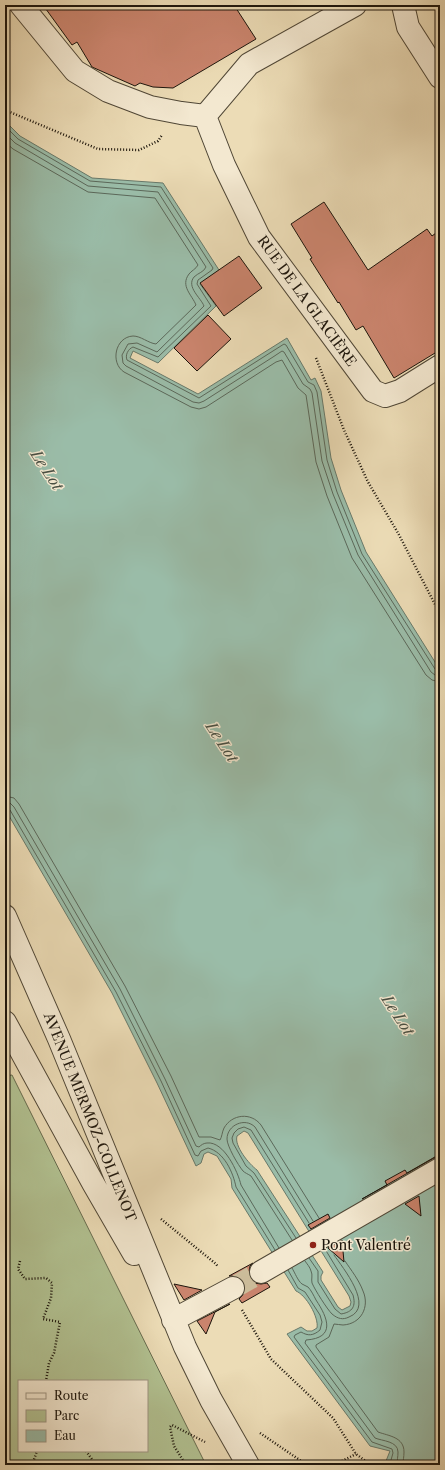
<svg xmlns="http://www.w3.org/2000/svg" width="445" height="1470" font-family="'Libre Caslon Text',serif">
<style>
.green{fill:#b2c292;stroke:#676c4f;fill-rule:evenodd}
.water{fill:#9abca8;stroke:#68796a;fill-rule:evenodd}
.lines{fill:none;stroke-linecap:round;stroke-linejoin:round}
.shore{stroke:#5b685a;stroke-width:1}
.building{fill:#ca846d;stroke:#1c150c}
.minor-tunnel{stroke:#cdbe9c;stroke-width:22;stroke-dasharray:22 11;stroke-linecap:butt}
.minor-casing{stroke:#504736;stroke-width:24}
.path{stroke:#1c150c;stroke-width:2.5;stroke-dasharray:1 2;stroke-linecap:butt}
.minor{stroke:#f3e8d0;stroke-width:22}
.poi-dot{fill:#8f2418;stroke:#f3e8d0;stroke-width:1.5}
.labels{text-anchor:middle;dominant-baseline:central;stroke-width:3;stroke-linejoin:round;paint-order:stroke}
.street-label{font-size:14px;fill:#1c150c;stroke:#f3e8d0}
.poi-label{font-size:14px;fill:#1c150c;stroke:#f3e8d0;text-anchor:start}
.water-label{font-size:15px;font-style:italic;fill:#484f43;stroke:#f3e8d0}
</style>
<rect width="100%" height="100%" fill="#ecdcb6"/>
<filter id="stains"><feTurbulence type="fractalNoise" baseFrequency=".005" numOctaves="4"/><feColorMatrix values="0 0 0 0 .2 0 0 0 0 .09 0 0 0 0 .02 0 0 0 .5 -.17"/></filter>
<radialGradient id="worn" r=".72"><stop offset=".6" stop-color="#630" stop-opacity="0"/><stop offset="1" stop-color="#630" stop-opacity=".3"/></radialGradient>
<!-- green -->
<path class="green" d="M12,1075L206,1465H5V1076ZM19,1381H147V1451H19Z"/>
<!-- water -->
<path class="water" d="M5,121L20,136L92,178L163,183L219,270L200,284L216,306L158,363L133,351L130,358L198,394L287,338L311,380L315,378L321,391L331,458L341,490L366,552L440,670V1465H389L386,1461L390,1451L370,1446L287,1334L301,1327L307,1331H312L317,1328C319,1317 306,1295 296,1291L232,1188L231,1179L217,1156L208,1152L204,1154L201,1163L196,1166L157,1083L112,993L5,809ZM244,1131L248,1133L349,1296L351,1302L350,1306L342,1310L338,1307L321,1280V1276L323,1272L257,1170C249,1164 234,1146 237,1136Z"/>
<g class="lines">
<!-- shore -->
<path class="shore" d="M5,126L18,139L90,181L161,187L213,268L212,270L198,280L197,284L211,306L158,357L133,347C128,349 125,355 127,360L199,398L284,344L286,345L308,382L314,385L317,392L327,460L337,492L362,554L435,669L440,671
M5,133L15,143L88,186L158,192L206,267C204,272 198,273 194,277C186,287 201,298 204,306L157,352L137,343L128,344L122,355L123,363L126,366L193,402L199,403L204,401L273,357L282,351L284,352L303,384L310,389L312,393L322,461L333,494L358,555L431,672L435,675L440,676
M5,142L13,149L88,192L155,198L198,265C196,269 191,271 189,274C180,286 192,295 196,305L156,344C148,343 141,336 133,336C115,337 110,363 124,372L191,407L199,409L206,407L276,362L282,360L298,388L306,395L316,462L327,496L352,558L426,675L432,680L440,682
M5,796L14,798L19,804L125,986L171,1076L199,1137H211L220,1140C222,1137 222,1132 224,1128C232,1114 251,1112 261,1125L319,1218
M5,802L10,803L14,807L120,989L165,1079L196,1146L199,1147C201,1145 204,1143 207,1143C224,1141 238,1172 241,1185L279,1248
M5,807L10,810L116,992L161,1081L195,1155L198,1156L201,1151L208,1148C224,1152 233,1172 236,1187L275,1250
M296,1238L254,1173L246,1166L233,1143L232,1138L234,1133L238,1129L244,1127L251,1130L309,1223
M292,1240L251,1176C248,1174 245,1173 243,1171C238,1165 227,1146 227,1139C227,1125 245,1117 255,1127L313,1221
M309,1258L318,1271V1282L335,1309L341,1314C353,1312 356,1306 353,1295L325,1249
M305,1261C307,1264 310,1267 311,1271C313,1275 311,1279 312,1283C315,1290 327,1309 332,1314C338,1319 343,1320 349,1317C375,1307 343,1268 334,1255
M345,1261C351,1270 359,1280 363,1291C370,1307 361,1324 343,1325C340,1325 337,1324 334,1324L329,1337L316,1345V1347L378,1432C389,1436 404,1437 404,1452C404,1457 403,1460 403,1465
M292,1268C295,1273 298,1281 302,1284C304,1285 306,1286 308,1287C311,1290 314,1296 316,1300C328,1318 336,1338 306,1340L305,1343L375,1438C382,1441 398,1441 398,1452C398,1457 397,1460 397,1465
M288,1270L298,1288L305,1292L320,1315L322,1322L320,1330C313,1336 308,1336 301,1332L295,1335L294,1337L372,1442L392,1449L393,1453L391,1460L392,1465"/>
</g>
<!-- building -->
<path class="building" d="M43,5H234L256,39L173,88L153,87L140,83L135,86L92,67L77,42L72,45Z
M324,202L368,270L427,229L432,236L440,230V350L394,378L363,326L356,330L339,302L338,303L310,259L312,258L291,224Z
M239,256L262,288L224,316L200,283Z
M208,315L231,339L197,371L174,348Z
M440,1154V1157L434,1158L362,1199L387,1185L385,1181L405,1170L407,1173Z
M419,1196L421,1216L405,1204Z
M328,1214L330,1218L311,1229L308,1225Z
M342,1240L344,1262L328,1248Z
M253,1263L250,1266L249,1272L250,1279L254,1283L261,1284L267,1283L270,1287L242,1303L239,1299L244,1294L245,1289L244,1282L239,1277L234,1276H229Z
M174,1284L202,1290L184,1300Z
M230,1304L215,1312L206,1334L197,1321Z"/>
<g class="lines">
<!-- minor-tunnel -->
<path class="minor-tunnel" d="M233,1288L261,1272"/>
<!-- minor casing -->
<g class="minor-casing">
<path id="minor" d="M21,5L75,71L108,91L150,107L181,113L205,116L249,64L355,5
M403,5L408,27L440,77
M205,116L224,165L259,237L373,391L385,396L400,391L440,366
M5,916L59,1039L185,1347L211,1400L248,1465
M5,1022L93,1183L134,1254
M261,1272L440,1169
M173,1320L233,1288"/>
</g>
<!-- path -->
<path class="path" d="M5,110L98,149L139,150L158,141L162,135
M316,358L344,430L368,482L398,533L440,614
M161,1219L216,1264L218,1267
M20,1261L18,1269L25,1279L46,1278L52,1283L51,1298L43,1319L60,1322L54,1353L49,1363L46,1381
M242,1310L271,1359L333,1418L356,1454L371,1465
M260,1433L307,1465
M86,1451L96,1465
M32,1465L37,1451
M186,1465L174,1446L170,1427L172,1425L205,1442
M334,1465L356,1454"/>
<!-- minor -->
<use href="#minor" class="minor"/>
</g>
<!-- markers -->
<circle class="poi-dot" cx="313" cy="1245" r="4"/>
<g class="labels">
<!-- street labels -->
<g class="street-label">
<text transform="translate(307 301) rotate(54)">RUE DE LA GLACIÈRE</text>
<text transform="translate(90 1117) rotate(68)">AVENUE MERMOZ-COLLENOT</text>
</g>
<!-- poi labels -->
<g class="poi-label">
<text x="321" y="1245">Pont Valentré</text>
</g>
<!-- water labels -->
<g class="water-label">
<text transform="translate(47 470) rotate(57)">Le Lot</text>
<text transform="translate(222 742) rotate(57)">Le Lot</text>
<text transform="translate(398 1015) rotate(57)">Le Lot</text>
</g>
</g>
<!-- margin -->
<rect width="445" height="1470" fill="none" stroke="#ecdcb6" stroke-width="20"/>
<rect x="6" y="6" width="433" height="1458" fill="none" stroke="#1c150c" stroke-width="2"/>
<rect x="10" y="10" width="425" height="1450" fill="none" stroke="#1c150c"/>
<!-- legend -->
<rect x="18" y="1380" width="130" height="72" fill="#f3e8d0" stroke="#9d9482"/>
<rect x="26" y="1393" width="20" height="6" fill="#f3e8d0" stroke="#9d9482"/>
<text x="54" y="1400" font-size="12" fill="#1c150c">Route</text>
<rect x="26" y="1410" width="20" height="12" fill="#b2c292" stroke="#9d9482"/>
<text x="54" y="1420" font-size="12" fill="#1c150c">Parc</text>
<rect x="26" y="1430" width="20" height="12" fill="#9abca8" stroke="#9d9482"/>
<text x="54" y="1440" font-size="12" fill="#1c150c">Eau</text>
<rect width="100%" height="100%" filter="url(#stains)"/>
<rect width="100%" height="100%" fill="url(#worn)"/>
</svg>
